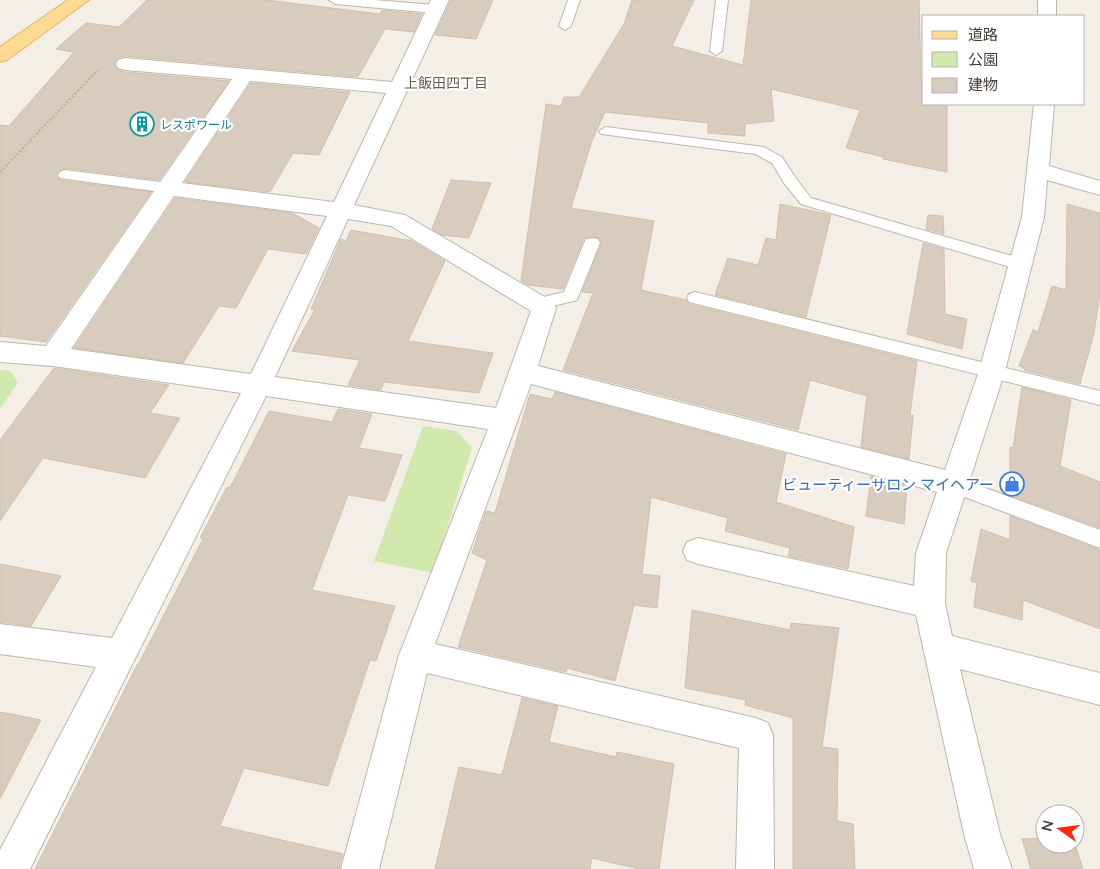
<svg xmlns="http://www.w3.org/2000/svg" width="1100" height="869" font-family="Lato,'Noto Sans JP',sans-serif">
<style>
.green{fill:#d1e9ad}
.building{fill:#d8ccbe;stroke:#d0c1ae}
.lines{fill:none;stroke-linecap:round;stroke-linejoin:round}
.lane-casing{stroke:#bfb6a8;stroke-width:2}
.street-casing{stroke:#bfb6a8;stroke-width:2}
.primary-casing{stroke:#e7b760;stroke-width:2}
.path{stroke:#c1b199;stroke-width:2.5;stroke-dasharray:2 2;stroke-linecap:butt}
.lane{fill:#fff;fill-rule:evenodd}
.street{fill:#fff;fill-rule:evenodd}
.primary{fill:#ffda93;fill-rule:evenodd}
.labels{text-anchor:middle;dominant-baseline:central;stroke-width:4.5;stroke-linejoin:round;paint-order:stroke}
.far-culture-label{font-size:12px;fill:#0d838f;stroke:#fff;text-anchor:start}
.far-neighbourhood-label{font-size:14px;fill:#695c4c;stroke:#fff}
.shop-label{font-size:15px;fill:#366cbe;stroke:#fff;text-anchor:end}
</style>
<rect width="100%" height="100%" fill="#f3eee6"/>
<!-- green -->
<path class="green" d="M0,370L11,371L18,383L0,409Z
M423,426L457,431L472,448L433,573L374,561Z"/>
<!-- building -->
<path class="building" d="M147,0H266L380,14L382,10L422,14L414,32L385,29L358,77L125,56L117,58L114,63L116,69L124,72L229,81L159,180L65,168L58,171L56,176L60,180L151,192L46,342L0,336V125L9,126L74,52L56,49L86,23L119,27Z
M451,0H493L476,39L435,35Z
M632,0H694L672,46L743,65L751,0H919L921,80H924V104H947V172L883,159L884,157L846,148L860,110L771,89L774,121L745,124V136L708,133V123L605,112L592,141L571,208L654,221L641,290L686,300L689,304L917,361L910,415H913L909,459L861,447L867,396L810,380L798,430L563,370L593,293L582,292L602,242L598,237L584,238L563,289L528,285L521,281L546,104L561,106L564,97H579L624,24Z
M251,83L350,92L319,155L293,153L270,192L185,182Z
M451,180L491,183L469,238L442,235L432,229Z
M175,198L292,213L319,228L306,254L268,249L236,308L219,306L183,363L74,348Z
M780,204L831,215L806,317L715,295L728,258L758,265L766,238L776,240Z
M1067,204L1100,213V294L1094,333L1080,384L1024,370V368L1019,366L1033,330L1038,332L1052,286L1066,290Z
M928,215L943,216L944,234L926,229Z
M351,230L412,241L445,261L408,341L493,353L479,393L384,382L381,390L348,385L360,360L292,351L315,309H311L341,239L346,241Z
M923,243L944,249L945,314L967,319L962,349L907,334Z
M54,368L169,385L150,413L180,418L145,478L43,458L0,521V440Z
M1022,387L1071,400L1060,466L1100,482V528L1010,495V447L1013,448Z
M555,392L786,454L776,502L854,527L848,569L788,556L790,548L725,531L728,518L651,497L642,574L660,576L657,608L634,605L615,681L567,668L566,672L458,647L487,560L472,553L486,511L495,513L530,394L552,399Z
M338,409L372,414L359,448L402,455L385,501L348,495L312,590L395,606L376,661L370,660L328,786L244,768L220,826L343,854L339,869H35L137,665H138L203,539L200,538L227,487L230,488L269,411L332,422Z
M871,476L907,486L904,524L866,516Z
M1010,516L1100,550V629L1023,600L1022,620L974,607L977,583L971,581L981,529L1010,540Z
M0,564L61,576L31,626L0,622Z
M692,610L790,630L791,623L839,628L822,747L838,749L837,821L853,824L855,869H793V718L745,705L746,700L685,688Z
M522,698L558,706L549,742L616,757L617,752L674,764L659,869H639L592,858L590,869H435L459,767L502,775Z
M0,712L41,720L0,799Z
M1045,838V844H1075L1083,869H1031L1022,839Z"/>
<g class="lines">
<!-- lane casing -->
<g class="lane-casing">
<path id="lane" d="M329,0H375L435,5L441,9L435,13L335,4Z
M568,0H580L571,26L565,30L559,26Z
M716,0H728L722,51L716,55L710,51Z
M606,127L764,147L782,157L795,177L811,198L1026,260L1028,264L1026,268L1020,270L801,204L784,183L772,163L755,154L601,134L599,131Z
M65,170L168,183L173,185L175,188L173,191L168,193L60,178L58,175L60,172Z
M592,238L598,239L600,243L577,300L537,310L531,308L529,304L531,300L564,292L584,243L586,239Z
M695,292L1100,391V405L689,302L687,298L689,294Z
M953,476L1100,530V548L946,490L943,484L946,478Z"/>
</g>
<!-- street casing -->
<g class="street-casing">
<path id="street" d="M431,0H449L354,205L405,215L553,302L556,308L538,366L945,470L979,371L1022,217L1034,104H1054L1049,166L1100,181V195L1047,180L1044,217L1005,371L946,553L945,604L952,636L1100,673V705L960,669L1000,834L1012,869H974L964,834L916,615L698,564L687,560L683,551L687,542L698,538L914,586L916,553L937,492L531,384L435,644L756,718L768,723L773,735L774,869H736L739,748L427,673L379,869H341L399,655L488,429L266,396L30,869H0V850L96,667L0,654V624L112,638L241,393L53,366L0,362V342L46,346L232,79L125,70L118,68L116,64L118,60L125,58L392,82ZM250,81L386,93L334,202L182,183ZM174,196L327,216L251,374L71,349ZM348,219L391,226L531,311L496,408L275,377Z
M1038,0H1056V16H1038Z"/>
</g>
<!-- primary casing -->
<g class="primary-casing">
<path id="primary" d="M68,0H89L7,60L0,62V47Z"/>
</g>
<!-- path -->
<path class="path" d="M0,172L98,70"/>
<!-- lane -->
<use href="#lane" class="lane"/>
<!-- street -->
<use href="#street" class="street"/>
<!-- primary -->
<use href="#primary" class="primary"/>
</g>
<!-- icons -->
<defs>
<g id="building-ring" transform="scale(1.25)"><circle r="9.5" fill="#fff" stroke="#0f9aa8" stroke-width="1.5"/><path d="M-4-6H4V6H1V3H-1V6H-4ZM-2.5-4.3h1.7v1.8h-1.7ZM.8-4.3h1.7v1.8H.8ZM-2.5-1h1.7V.8h-1.7ZM.8-1h1.7V.8H.8Z" fill="#0f9aa8"/></g>
<g id="shop-ring" transform="scale(1.25)"><circle r="9.5" fill="#fff" stroke="#3f7fe0" stroke-width="1.5"/><path d="M-5-2.5h2.3a2.7 3.5 0 0 1 5.4 0H5L5.5 6h-11ZM-1.5-2.5h3a1.5 2.3 0 0 0-3 0Z" fill="#3f7fe0"/></g>
</defs>
<g fill-rule="evenodd">
<use href="#building-ring" x="142" y="124"/>
<use href="#shop-ring" x="1012" y="484"/>
</g>
<g class="labels">
<!-- far-culture labels -->
<g class="far-culture-label">
<text x="160" y="124">レスポワール</text>
</g>
<!-- far-neighbourhood labels -->
<g class="far-neighbourhood-label">
<text x="446" y="82">上飯田四丁目</text>
</g>
<!-- shop labels -->
<g class="shop-label">
<text x="994" y="484">ビューティーサロン マイヘアー</text>
</g>
</g>
<!-- legend -->
<rect x="922" y="15" width="162" height="90" fill="#ffffff" stroke="#b5b2ae"/>
<rect x="932" y="31" width="25" height="8" fill="#ffda93" stroke="#b5b2ae"/>
<text x="968" y="40" font-size="15" fill="#463e35">道路</text>
<rect x="932" y="52" width="25" height="15" fill="#d1e9ad" stroke="#b5b2ae"/>
<text x="968" y="65" font-size="15" fill="#463e35">公園</text>
<rect x="932" y="78" width="25" height="15" fill="#d8ccbe" stroke="#b5b2ae"/>
<text x="968" y="90" font-size="15" fill="#463e35">建物</text>
<!-- north arrow -->
<g transform="translate(1060 829) rotate(284)"><circle r="24" fill="#ffffff" stroke="#b5b2ae"/>
<path d="M0-4L9 19L0 12L-9 19Z" fill="#ff2811"/>
<text y="-8" font-size="14" font-weight="bold" text-anchor="middle" fill="#463e35">N</text>
</g>
</svg>
